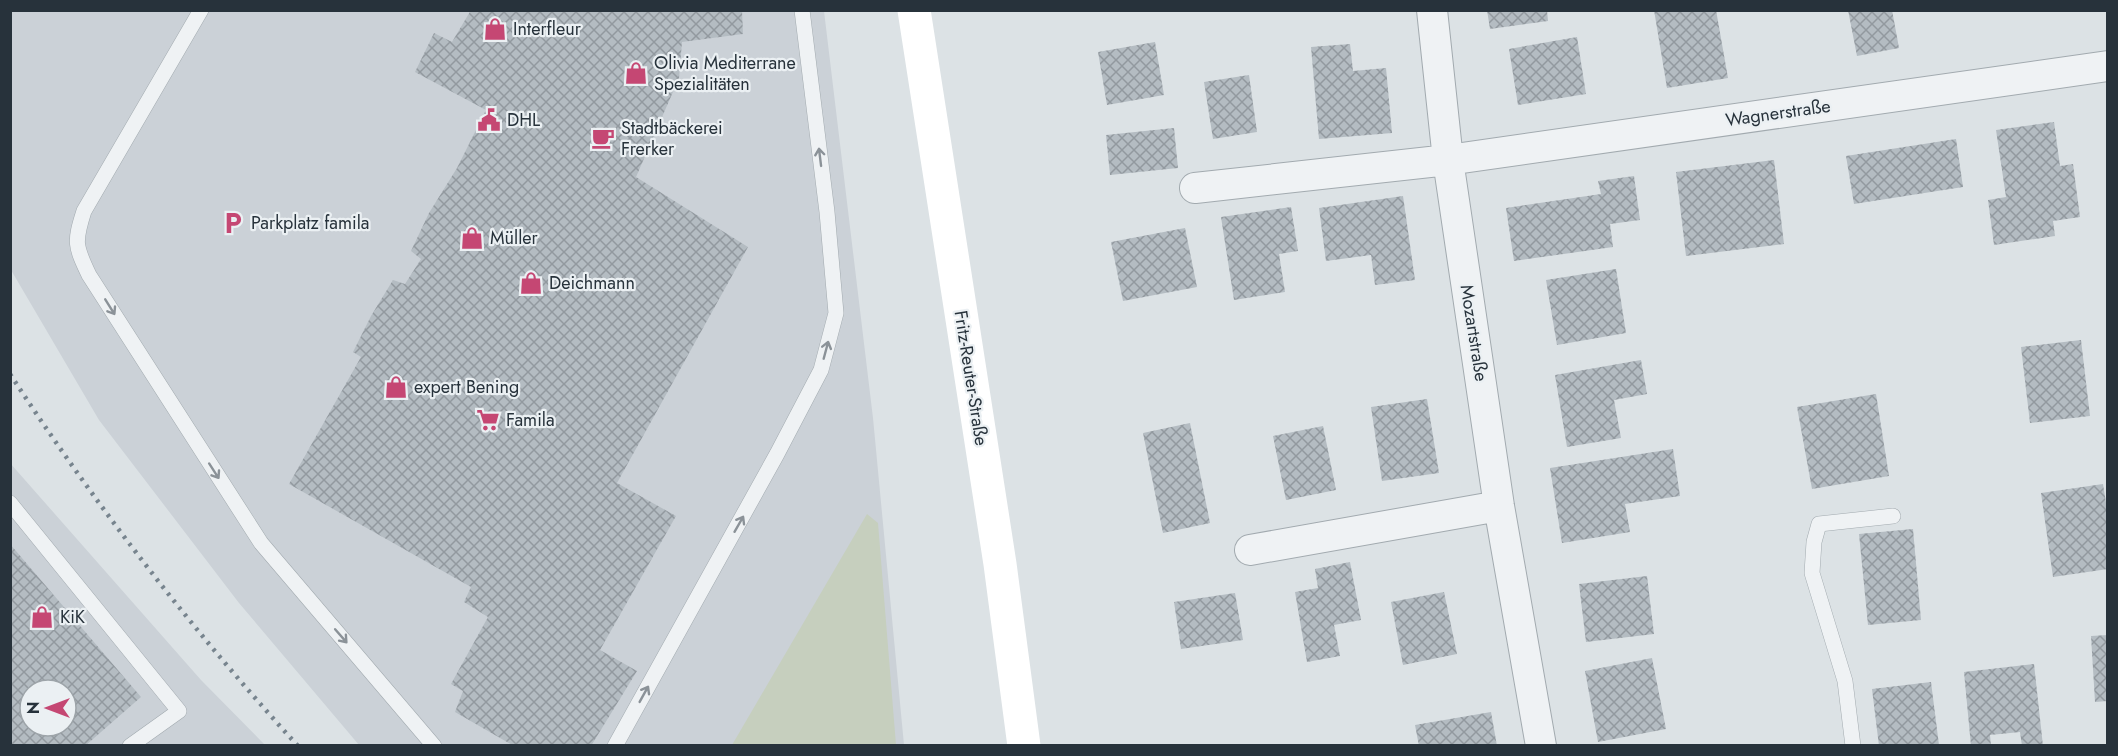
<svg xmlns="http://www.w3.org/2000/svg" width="2118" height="756" font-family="Jost,sans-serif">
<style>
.built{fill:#cbd1d7;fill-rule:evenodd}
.green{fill:#c6cfbe}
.building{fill:url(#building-cross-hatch);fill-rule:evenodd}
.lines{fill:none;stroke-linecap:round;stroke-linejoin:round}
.lane-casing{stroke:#a2aaaf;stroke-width:16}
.street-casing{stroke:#a2aaaf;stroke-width:32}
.lane{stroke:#eff2f4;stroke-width:15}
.street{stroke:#eff2f4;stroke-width:30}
.secondary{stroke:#fff;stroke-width:33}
.rail{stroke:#77848e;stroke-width:4.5;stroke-dasharray:3 6;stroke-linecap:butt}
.oneway{stroke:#8b9298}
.labels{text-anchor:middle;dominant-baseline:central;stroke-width:4.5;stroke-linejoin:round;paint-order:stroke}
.poi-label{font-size:18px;fill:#27323b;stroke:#ebf0f3;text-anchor:start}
.street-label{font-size:18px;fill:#27323b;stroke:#ebf0f3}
</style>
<defs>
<pattern id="building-cross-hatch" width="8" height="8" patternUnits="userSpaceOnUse" patternTransform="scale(1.5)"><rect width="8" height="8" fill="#b4bcc2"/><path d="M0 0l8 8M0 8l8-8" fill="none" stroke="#92999f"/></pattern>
</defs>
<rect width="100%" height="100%" fill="#dce2e5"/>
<!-- built -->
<path class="built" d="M10,11H824L873,418L904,745H359L239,603L99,420L11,270Z
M10,463L201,680L265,745H11ZM30,690H66V726H30Z"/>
<!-- green -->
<path class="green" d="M867,514L878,523L896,745H732Z"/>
<!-- building -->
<path class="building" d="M471,10H742L743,34L682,42L679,78L636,177L748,247L617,483L676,516L600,650L637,671L591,746H514L455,712L463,691L451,684L488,617L464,602L471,587L289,484L361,357L353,352L371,316L393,280L405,284L421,259L411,251L429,213L457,168L486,110L415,72L434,33L452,42Z
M1487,10H1547L1548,21L1490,29Z
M1654,10H1716L1728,78L1667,88Z
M1848,10H1892L1899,48L1857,56Z
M1577,37L1586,94L1518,105L1509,49Z
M1155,42L1164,95L1107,105L1098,52Z
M1350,44L1353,71L1386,68L1392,133L1319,139L1311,47Z
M1249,75L1257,132L1213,139L1204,82Z
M2054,122L2060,166L2073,164L2080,217L2053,221L2055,236L1994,245L1988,200L2006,197L1996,130Z
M1174,128L1178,168L1110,175L1106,135Z
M1956,139L1963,187L1854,204L1846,156Z
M1774,160L1784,244L1686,256L1676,172Z
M1634,176L1640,220L1610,224L1613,247L1514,261L1506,208L1601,194L1598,181Z
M1403,196L1415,280L1375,285L1371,255L1326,261L1319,208Z
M1291,207L1298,251L1279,254L1285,292L1234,300L1221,217Z
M1185,228L1197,287L1123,301L1111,242Z
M1616,269L1626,333L1557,345L1546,280Z
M2081,340L2090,416L2030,423L2021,347Z
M1641,360L1647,394L1614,400L1621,438L1567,447L1555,375Z
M1876,394L1889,476L1812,489L1797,407Z
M1427,399L1439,473L1382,481L1371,407Z
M1190,423L1210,523L1163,533L1143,433Z
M1323,426L1336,490L1286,500L1273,436Z
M1673,449L1680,496L1625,504L1630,532L1562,543L1550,468Z
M2103,484L2108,515V569L2053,577L2041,493Z
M1913,529L1921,620L1868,625L1859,534Z
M10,544L141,697L85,746H10ZM30,690H66V726H30Z
M1350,562L1361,620L1334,625L1340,656L1307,662L1295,592L1318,588L1315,569Z
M1647,576L1654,634L1586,642L1579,584Z
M1444,592L1457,654L1403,665L1391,602Z
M1235,593L1243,640L1181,649L1174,602Z
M2108,635V701L2095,702L2091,636Z
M1652,658L1666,729L1598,742L1585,671Z
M2034,664L2043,746H2022L2020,732L1990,735L1991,746H1971L1964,672Z
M1931,682L1939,745L1879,746L1872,689Z
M1491,712L1497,746H1419L1415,725Z"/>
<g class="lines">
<!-- lane casing -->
<g class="lane-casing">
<path id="lane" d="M201,10L84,211C74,242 75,246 89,275L261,543L434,746
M10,503L179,711L130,746
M615,746L777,454L821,370L836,313L827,212L802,10
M1853,746L1845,681L1812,573L1814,542L1819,524L1893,516"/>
</g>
<!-- street casing -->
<g class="street-casing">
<path id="street" d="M1432,10L1448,160L1499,506L1541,746
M1195,188L1448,160L2108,66
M1250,550L1499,506"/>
</g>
<!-- lane -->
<use href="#lane" class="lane"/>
<!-- street -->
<use href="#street" class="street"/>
<!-- secondary -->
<path class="secondary" d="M914,10L1000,564L1024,746"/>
<!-- rail -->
<path class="rail" d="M10,374C96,506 192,630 298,746"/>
</g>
<!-- one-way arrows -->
<defs><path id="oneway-shaft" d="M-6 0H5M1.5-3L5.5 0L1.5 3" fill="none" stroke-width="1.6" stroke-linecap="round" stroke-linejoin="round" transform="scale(1.5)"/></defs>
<g class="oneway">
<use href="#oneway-shaft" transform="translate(820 157) rotate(-97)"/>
<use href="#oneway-shaft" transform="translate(110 307) rotate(58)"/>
<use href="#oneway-shaft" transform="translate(826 350) rotate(-75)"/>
<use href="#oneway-shaft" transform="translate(214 471) rotate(57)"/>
<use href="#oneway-shaft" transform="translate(739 524) rotate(-60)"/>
<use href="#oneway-shaft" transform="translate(341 636) rotate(49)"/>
<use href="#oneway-shaft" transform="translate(644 694) rotate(-61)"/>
</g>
<!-- icons -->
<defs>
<g id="shop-bare" transform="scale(1.8)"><path d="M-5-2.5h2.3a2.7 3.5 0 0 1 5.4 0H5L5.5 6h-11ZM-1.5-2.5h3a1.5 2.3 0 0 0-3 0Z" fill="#c54773" stroke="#ebf0f3" stroke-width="2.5" paint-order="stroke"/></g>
<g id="civic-bare" transform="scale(1.8)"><path d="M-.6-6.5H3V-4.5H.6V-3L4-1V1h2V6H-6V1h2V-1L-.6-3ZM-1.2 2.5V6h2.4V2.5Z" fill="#c54773" stroke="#ebf0f3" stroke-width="2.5" paint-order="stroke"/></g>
<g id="cafe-bare" transform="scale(1.8)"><path d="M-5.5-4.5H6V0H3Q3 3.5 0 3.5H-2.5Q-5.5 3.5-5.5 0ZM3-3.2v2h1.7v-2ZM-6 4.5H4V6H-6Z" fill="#c54773" stroke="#ebf0f3" stroke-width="2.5" paint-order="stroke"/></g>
<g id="parking-bare" transform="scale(1.8)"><path d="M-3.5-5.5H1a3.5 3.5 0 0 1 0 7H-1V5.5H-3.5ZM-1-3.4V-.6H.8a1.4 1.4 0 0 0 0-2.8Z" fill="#c54773" stroke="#ebf0f3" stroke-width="2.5" paint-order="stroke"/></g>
<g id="supermarket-bare" transform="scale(1.8)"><path d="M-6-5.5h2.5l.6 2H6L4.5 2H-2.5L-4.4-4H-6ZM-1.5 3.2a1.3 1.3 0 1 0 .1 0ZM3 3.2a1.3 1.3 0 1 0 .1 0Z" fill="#c54773" stroke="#ebf0f3" stroke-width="2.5" paint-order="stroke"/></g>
</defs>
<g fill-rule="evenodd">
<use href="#shop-bare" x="495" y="29"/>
<use href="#shop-bare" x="636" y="73"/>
<use href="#civic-bare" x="489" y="120"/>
<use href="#cafe-bare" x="603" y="138"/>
<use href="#parking-bare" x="233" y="223"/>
<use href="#shop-bare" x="472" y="238"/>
<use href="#shop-bare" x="531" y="283"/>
<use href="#shop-bare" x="396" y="387"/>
<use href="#supermarket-bare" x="488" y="420"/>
<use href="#shop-bare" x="42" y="617"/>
</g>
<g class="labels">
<!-- poi labels -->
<g class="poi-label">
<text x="513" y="29">Interfleur</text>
<text x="654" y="63">Olivia Mediterrane<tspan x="654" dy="21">Spezialitäten</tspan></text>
<text x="507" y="120">DHL</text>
<text x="621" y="128">Stadtbäckerei<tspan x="621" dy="21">Frerker</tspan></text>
<text x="251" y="223">Parkplatz famila</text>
<text x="490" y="238">Müller</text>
<text x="549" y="283">Deichmann</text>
<text x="414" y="387">expert Bening</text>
<text x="506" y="420">Famila</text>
<text x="60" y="617">KiK</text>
</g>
<!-- street labels -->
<g class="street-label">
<text transform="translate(1778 113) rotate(-8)">Wagnerstraße</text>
<text transform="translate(1474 333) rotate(81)">Mozartstraße</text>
<text transform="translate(971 378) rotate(81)">Fritz-Reuter-Straße</text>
</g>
</g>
<!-- border -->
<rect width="2118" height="756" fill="none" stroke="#27323b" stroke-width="24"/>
<!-- north arrow -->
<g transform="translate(48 708) rotate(270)"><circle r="28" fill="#ebf0f3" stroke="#9da4a9" stroke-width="1.5"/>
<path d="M0-4.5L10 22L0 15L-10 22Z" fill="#c54773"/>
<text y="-9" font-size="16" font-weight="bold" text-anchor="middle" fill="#27323b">N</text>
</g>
</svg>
